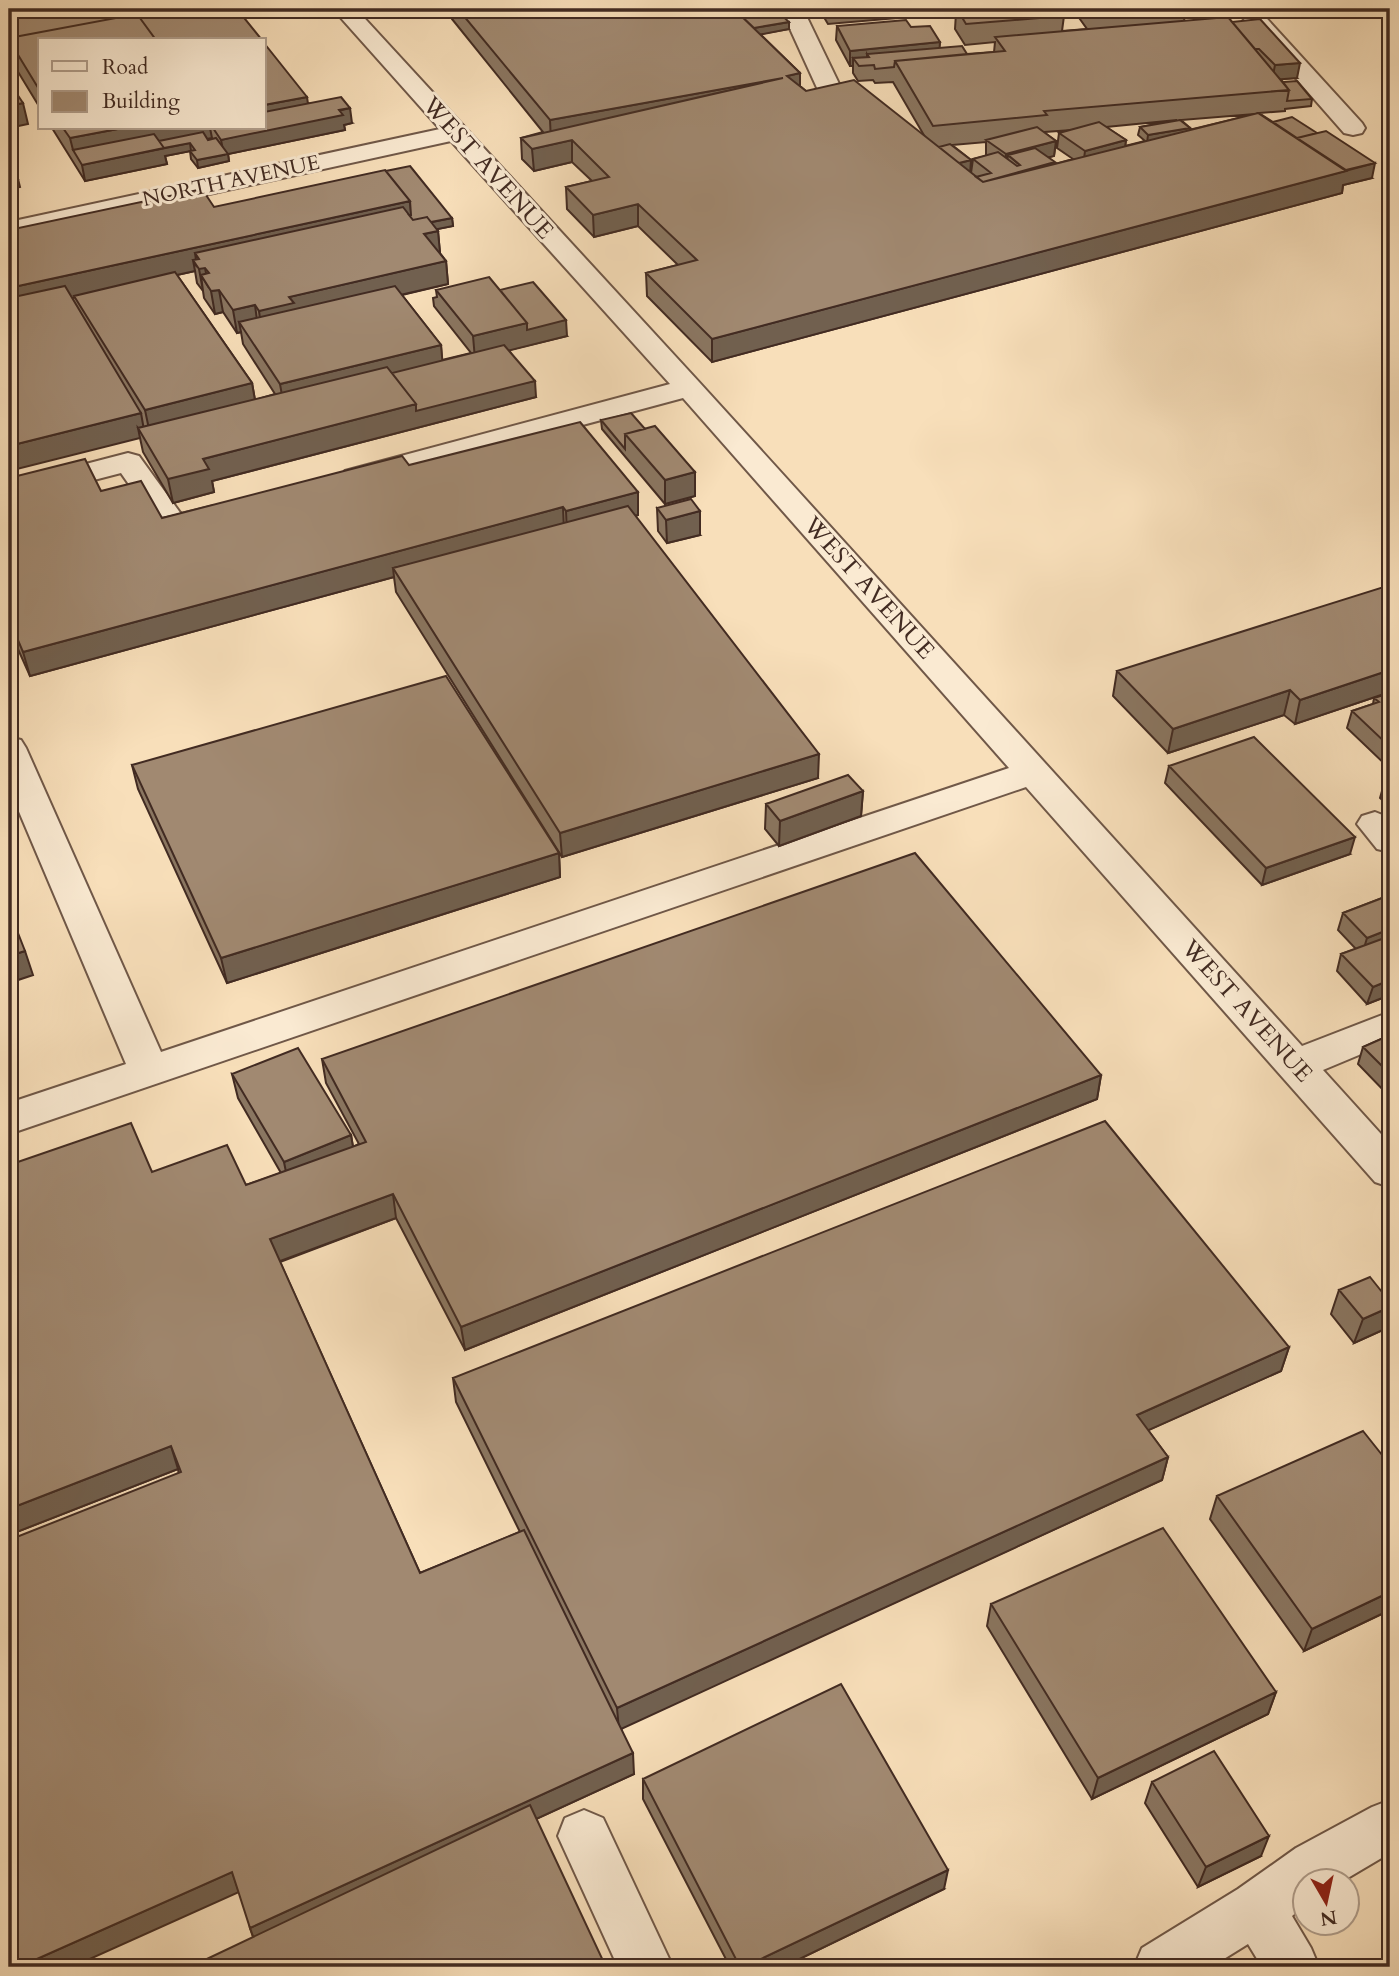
<svg xmlns="http://www.w3.org/2000/svg" width="1399" height="1976" font-family="Cardo,serif">
<style>
.lines{fill:none;stroke-linecap:round;stroke-linejoin:round}
.minor-casing{stroke:#705848;stroke-width:4}
.minor{fill:#faead2;fill-rule:evenodd}
.wall{fill:#8a7661;stroke:#422b22;stroke-width:2;fill-rule:evenodd}
.shaded-wall{fill:#71604f;stroke:#422b22;stroke-width:2}
.building{fill:#a18971;stroke:#422b22;stroke-width:2}
.labels{text-anchor:middle;dominant-baseline:central;stroke-width:6;stroke-linejoin:round;paint-order:stroke}
.far-street-label{font-size:21px;fill:#422b22;stroke:#faead2}
.street-label{font-size:24px;fill:#422b22;stroke:#faead2}
</style>
<rect width="100%" height="100%" fill="#f8dfba"/>
<filter id="stains"><feTurbulence type="fractalNoise" baseFrequency=".00286" numOctaves="4"/><feColorMatrix values="0 0 0 0 .2 0 0 0 0 .09 0 0 0 0 .02 0 0 0 .5 -.17"/></filter>
<radialGradient id="worn" r=".72"><stop offset=".6" stop-color="#630" stop-opacity="0"/><stop offset="1" stop-color="#630" stop-opacity=".3"/></radialGradient>
<g class="lines">
<!-- minor casing -->
<g class="minor-casing">
<path id="minor" d="M333,9H356L699,382L1302,1046L1390,1012V1042L1323,1070L1390,1144V1187L1375,1182L1026,787L9,1134V1103L126,1064L9,788V737L21,740L26,748L161,1052L1009,768L683,398L367,483L356,486L345,483L341,477L345,471L670,384L451,141L9,238V222L440,129Z
M781,9H803L842,90L838,95H822L818,90Z
M1235,9H1258L1362,123L1365,128L1362,133L1353,135L1344,133Z
M128,453L139,456L181,514L214,506L225,508L229,515C221,528 178,536 163,533L121,473L9,502V484Z
M1375,812L1390,818V852L1377,849L1357,824L1362,816Z
M1390,1800V1853L1341,1882H1304V1906L1292,1916L1311,1948L1319,1967H1262L1248,1944L1211,1967H1134L1142,1948L1238,1889L1296,1848L1372,1807Z
M584,1810L603,1818L673,1967H618L558,1836L565,1818Z"/>
</g>
<!-- minor -->
<use href="#minor" class="minor"/>
</g>
<!-- wall -->
<path class="wall" d="M9,9L40,40V108L9,57Z
M423,9H775L789,29L760,34L800,73V86L806,91L925,137L893,82L875,83L873,80L858,81L853,73V66H850L836,40L837,26L911,27L940,42L939,48L967,54L994,52L995,42L965,45L955,29L956,13L828,24L819,9H1186L1184,21L1232,22L1297,78L1280,79L1283,82L1312,99L1311,106L1285,109V111L1259,113L1273,122L1372,178L1343,185L1342,193L712,362L647,296L646,273L678,265L638,226L594,237L567,209L566,187L592,181L572,162L534,171L522,159L521,138L543,132L452,19L451,9L428,13ZM1077,11V15L1087,29L1062,31L1064,16L1062,13ZM1255,114L1189,130L1190,128L1181,120ZM1177,120L1140,127L1138,135L1145,141L1125,146L1126,140L1106,127ZM1072,130L1059,133L1057,148L1073,159L1055,164L1048,157L1054,156L1056,141L1045,133V132ZM986,142V156L973,159L971,173L970,172L971,160L952,145Z
M308,103L352,123L344,125L345,130L228,154L229,161L198,168L191,159L190,151L165,156L167,164L85,181L52,128H264Z
M214,207L452,218L453,226L437,229L438,231L440,253L446,261L448,284L402,295L441,345L442,360L471,353L434,306L433,298L437,297L436,290H500L567,336L509,350L536,397L212,481L214,492L173,503L143,452L140,438L9,230ZM195,271L197,283L203,291L204,298L215,314L223,312L237,333L241,332L243,344L275,394L255,400L252,383L177,275Z
M601,420L645,429L695,472V496L665,504L602,429Z
M409,465L638,492V515L635,516L818,778L562,857L396,592L394,577L30,676L9,629V478L101,491L162,518Z
M657,508L700,535L667,543L658,531Z
M1117,671L1390,692L1295,724L1284,715L1168,753L1113,696Z
M1390,693V769L1347,728L1352,711L1373,704L1374,698Z
M132,765L559,853L560,877L227,983L138,789Z
M1169,766L1350,854L1262,885L1165,783Z
M1390,772V807L1380,798L1387,774Z
M863,791L861,816L779,846L765,829L766,804Z
M1390,895V995L1367,1004L1337,971L1341,954L1356,949L1338,930L1343,913Z
M1390,1035V1097L1358,1064L1363,1047Z
M322,1059L1101,1075L1097,1099L465,1350L396,1218L280,1262L420,1573L520,1532L456,1402L453,1378L1289,1347L1281,1371L1148,1430L1168,1457L1162,1480L621,1728L634,1774L536,1819L253,1937L250,1928L178,1469L9,1535L152,1172L246,1185L281,1173L238,1098L232,1074L351,1135L353,1147L359,1144L326,1083Z
M1339,1290L1390,1302V1314L1385,1329L1354,1343L1331,1314Z
M1390,1414V1443L1383,1433Z
M1390,1465V1610L1304,1651L1210,1519L1217,1496Z
M991,1604L1276,1692L1268,1714L1092,1799L987,1626Z
M643,1779L944,1889L783,1967H730L643,1799Z
M1152,1782L1261,1856L1198,1887L1145,1803Z"/>
<!-- shaded-wall -->
<path class="shaded-wall" d="M427,9H451L428,13Z
M789,22V29L742,38V30Z
M940,42L939,56L869,57L867,54V64L853,58V66H850V51Z
M1300,63L1297,78L1272,80L1275,65Z
M800,73V95L787,76Z
M783,78L551,141L550,120Z
M307,97L310,118L264,127V105Z
M23,103L28,124L9,128V106Z
M350,108L352,123L344,125L345,130L228,154L229,161L198,168L197,160L224,155L221,140Z
M123,128H210L212,138L161,148L73,150L70,138Z
M1190,128L1189,136L1147,143L1148,135Z
M572,140V162L534,171L532,149Z
M1126,140L1124,155L1083,167L1085,151Z
M1056,141L1054,156L1020,165L1008,155L1006,169H1004L1006,154Z
M190,143L191,151L165,156L167,164L85,181L82,165Z
M971,160L970,175L956,164Z
M1375,163L1372,178L1343,185L1342,193L712,362V339Z
M18,179L20,187L9,189V181Z
M410,201L412,223L205,268L209,288L201,275L203,291L199,269V259L195,253L197,267L193,260L195,271L9,312V288Z
M638,204V226L594,237L593,215Z
M452,218L453,226L413,234V226Z
M438,231L440,253L426,256L424,234Z
M446,261L448,284L296,319L262,334L259,311L289,297Z
M219,290L223,312L215,314L211,291Z
M255,305L258,328L239,322L241,332L237,333L233,310Z
M566,320L567,336L475,359L473,336L527,323Z
M441,345L443,368L284,407L280,384Z
M535,381L536,397L212,481L214,492L173,503L168,479L203,459L416,404Z
M252,383L256,406L150,434L145,410Z
M141,413L145,436L138,428L140,438L9,471V446Z
M695,472V496L665,504V480Z
M638,492V515L567,535L566,511Z
M563,507L564,531L393,568L394,577L30,676L23,652Z
M700,511V535L667,543L666,520Z
M1390,670V692L1295,724L1300,700Z
M1290,690L1284,715L1168,753L1173,729Z
M819,754L818,778L562,857L560,833Z
M863,791L861,816L779,846L780,821Z
M1355,837L1350,854L1262,885L1266,868Z
M559,853L560,877L227,983L221,958Z
M1390,929V944L1362,955L1367,938Z
M25,951L33,975L9,983V956Z
M1390,980V995L1367,1004L1373,987Z
M1101,1075L1097,1099L465,1350L461,1327Z
M351,1135L355,1159L289,1187L284,1162Z
M393,1194L396,1218L275,1263L270,1239Z
M1390,1307V1314L1385,1329L1354,1343L1363,1319Z
M1289,1347L1281,1371L1131,1438L1137,1415Z
M171,1446L178,1469L9,1535V1509Z
M1168,1457L1162,1480L619,1730L617,1708Z
M1390,1592V1610L1304,1651L1312,1629Z
M1276,1692L1268,1714L1092,1799L1098,1778Z
M633,1753L634,1774L257,1947L250,1928Z
M1269,1836L1261,1856L1198,1887L1206,1867Z
M948,1870L944,1889L783,1967H744Z
M232,1872L239,1892L72,1967H19Z"/>
<!-- building -->
<path class="building" d="M9,9H237L262,40H156L137,14L9,38Z
M458,9H734L800,73L787,76L806,91L854,80L983,182L1258,113L1346,171L712,339L646,273L697,260L638,204L593,215L566,187L609,177L572,140L532,149L521,138L783,78L550,120Z
M741,9H775L789,22L754,28L735,10Z
M957,9H1059L1064,16L966,24Z
M1089,9H1150L1093,13Z
M137,14L156,40H40V91L9,40V38Z
M1228,17L1289,90L1044,111L1047,115L933,126L895,61L1005,51L995,37Z
M1260,19L1300,63L1275,65L1259,49H1255L1232,22Z
M906,20L911,27L930,26L940,42L850,51L837,26Z
M264,43L307,97L264,105Z
M962,46L967,54L895,61L894,67L875,69L874,65L859,66L853,58L869,57L867,54Z
M1297,81L1312,99L1287,101L1289,90L1283,82Z
M9,82L23,103L9,106Z
M341,97L350,108L339,110L343,115L221,140L213,128H264V112Z
M1292,117L1317,133L1297,138L1273,122Z
M1180,120L1190,128L1148,135L1140,127Z
M1099,122L1126,140L1085,151L1059,133Z
M1037,127L1056,141L1006,154L986,140Z
M63,128H123L70,138Z
M1326,131L1375,163L1346,170L1297,138Z
M203,132L208,140L216,138L228,154L197,160L190,151L195,150L190,143L164,148L159,141Z
M154,134L164,148L82,165L73,150Z
M950,144L971,160L959,163L939,147Z
M1035,148L1055,162L983,182L976,177L991,173L973,159L998,152L1017,166L1020,165L1008,155Z
M410,166L452,218L431,222L427,217L413,220L409,215H411L410,201L386,171Z
M9,167H11L18,179L9,181Z
M385,170L410,201L9,288V230L202,189L214,207Z
M403,207L413,220L427,217L438,231L424,234L446,261L289,297L294,303L259,311L255,305L233,310L219,290L211,291L201,275L209,273L205,268L199,269L193,260L199,259L195,253Z
M175,272L252,383L145,410L74,296Z
M489,277L527,323L473,336L436,290Z
M533,282L566,320L527,330V323L500,290Z
M65,286L141,413L9,446V298Z
M395,286L441,345L280,384L239,322Z
M504,345L535,381L416,411V404L392,373Z
M387,367L416,404L203,459L209,469L168,479L138,428Z
M631,413L645,429L625,434V449L601,420Z
M580,422L638,492L566,511L563,507L23,652L9,619V478L85,459L101,491L141,481L162,518L402,456L409,465Z
M655,426L695,472L665,480L625,434Z
M691,499L700,511L666,520L657,508Z
M628,506L819,754L560,833L393,568Z
M1390,585V670L1300,700L1290,690L1173,729L1117,671Z
M446,676L559,853L221,958L132,765Z
M1390,693V747L1352,711L1379,702L1374,698Z
M1254,737L1355,837L1266,868L1169,766Z
M848,775L863,791L780,821L766,804Z
M915,853L1101,1075L461,1327L393,1194L270,1239L420,1573L524,1530L633,1753L250,1928L232,1872L19,1967H9V1540L181,1472L171,1446L9,1509V1165L131,1123L152,1172L227,1145L246,1185L366,1142L322,1059Z
M1390,895V929L1367,938L1343,913Z
M9,910L25,951L9,956Z
M1390,936V980L1373,987L1341,954Z
M1390,1035V1074L1363,1047Z
M298,1048L351,1135L284,1162L232,1074Z
M1105,1121L1289,1347L1137,1415L1168,1457L617,1708L453,1378Z
M1370,1277L1390,1302V1307L1363,1319L1339,1290Z
M1363,1431L1390,1465V1592L1312,1629L1217,1496Z
M1163,1528L1276,1692L1098,1778L991,1604Z
M841,1684L948,1870L744,1967H740L643,1779Z
M1214,1751L1269,1836L1206,1867L1152,1782Z
M530,1805L606,1967H190Z"/>
<g class="labels">
<!-- far-street labels -->
<g class="far-street-label">
<text transform="translate(231 181) rotate(-12)">NORTH AVENUE</text>
</g>
<!-- street labels -->
<g class="street-label">
<text transform="translate(488 168) rotate(48)">WEST AVENUE</text>
<text transform="translate(869 588) rotate(48)">WEST AVENUE</text>
<text transform="translate(1247 1011) rotate(48)">WEST AVENUE</text>
</g>
</g>
<!-- margin -->
<rect width="1399" height="1976" fill="none" stroke="#f8dfba" stroke-width="35"/>
<rect x="10" y="10" width="1378" height="1955" fill="none" stroke="#422b22" stroke-width="3.5"/>
<rect x="18" y="18" width="1364" height="1941" fill="none" stroke="#422b22" stroke-width="2"/>
<!-- legend -->
<rect x="38" y="38" width="228" height="91" fill="#faead2" stroke="#b09e8c" stroke-width="2"/>
<rect x="52" y="61" width="35" height="10" fill="#faead2" stroke="#b09e8c" stroke-width="2"/>
<text x="102" y="74" font-size="21" fill="#422b22">Road</text>
<rect x="52" y="91" width="35" height="21" fill="#a18971" stroke="#b09e8c" stroke-width="2"/>
<text x="102" y="108" font-size="21" fill="#422b22">Building</text>
<!-- north arrow -->
<g transform="translate(1326 1902) rotate(171)"><circle r="33" fill="#faead2" stroke="#b09e8c" stroke-width="2"/>
<path d="M0-5L12 26L0 18L-12 26Z" fill="#8f2418"/>
<text y="-10" font-size="19" font-weight="bold" text-anchor="middle" fill="#422b22">N</text>
</g>
<rect width="100%" height="100%" filter="url(#stains)"/>
<rect width="100%" height="100%" fill="url(#worn)"/>
</svg>
